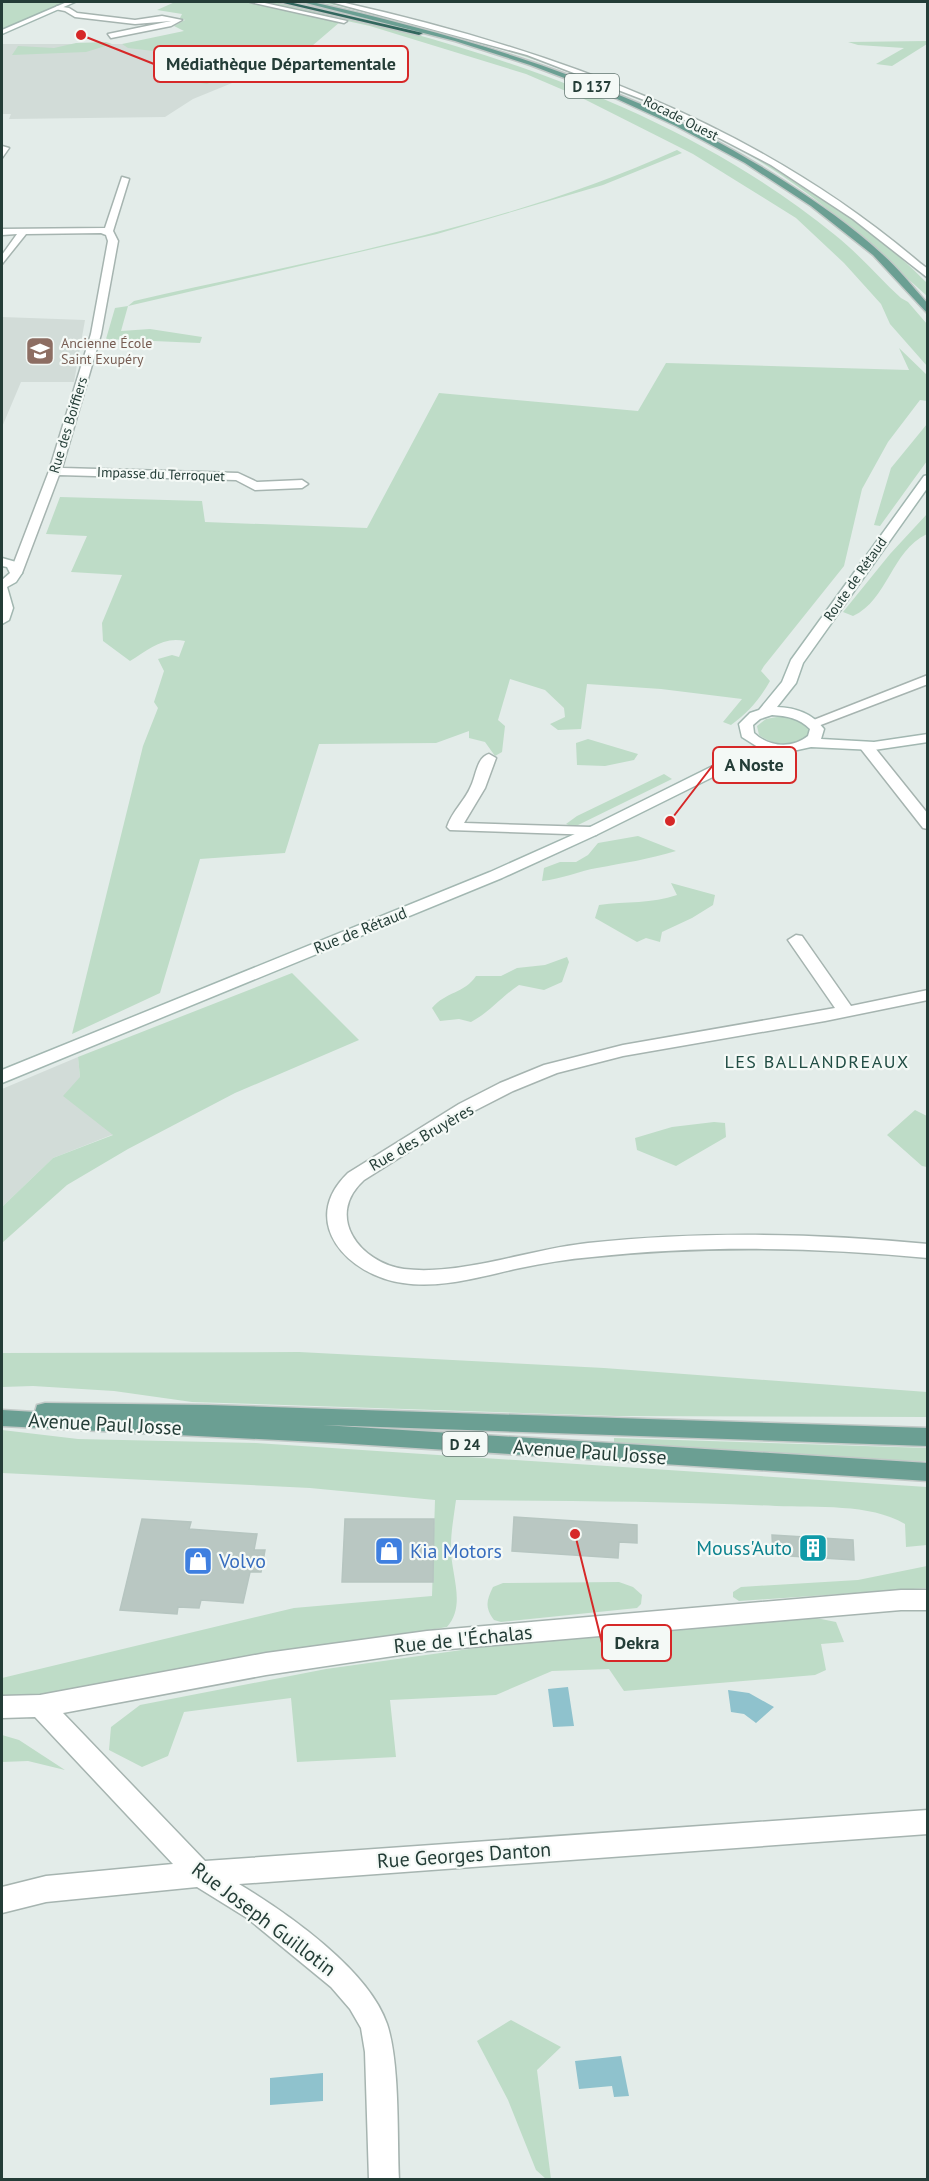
<svg xmlns="http://www.w3.org/2000/svg" width="929" height="2181" font-family="'PT Sans',sans-serif">
<style>
.built{fill:#d2dcd8}
.green{fill:#bedcc7}
.water{fill:#8fc2cd}
.building{fill:#b9c7c2;stroke:#b6c5c0;stroke-width:1.5}
.lines{fill:none;stroke-linecap:round;stroke-linejoin:round}
.street-casing{stroke:#a6b4b0;stroke-width:3}
.secondary-casing{stroke:#a2b7b1;stroke-width:3}
.primary-casing{stroke:#c2c9c7;stroke-width:3}
.highway-casing{stroke:#c2c9c7;stroke-width:3}
.street{fill:#fff;fill-rule:evenodd}
.secondary{fill:#fff;fill-rule:evenodd}
.primary{fill:#6b9f93;fill-rule:evenodd}
.highway{fill:#32675e;fill-rule:evenodd}
.labels{text-anchor:middle;dominant-baseline:central;stroke-width:4.5;stroke-linejoin:round;paint-order:stroke}
.far-street-label{font-size:14px;fill:#243d37;stroke:#f4f9f6}
.far-education-label{font-size:14px;fill:#785e54;stroke:#f4f9f6;text-anchor:start}
.shield{fill:#f4f9f6;stroke:#627570;stroke-width:1.5}
.shield-label{font-size:15px;font-weight:bold;fill:#243d37}
.street-label{font-size:16px;fill:#243d37;stroke:#f4f9f6}
.neighbourhood-label{font-size:18px;letter-spacing:1.5px;fill:#214d44;stroke:#f4f9f6}
.near-street-label{font-size:20px;fill:#243d37;stroke:#f4f9f6}
.near-culture-label{font-size:20px;fill:#0d838f;stroke:#f4f9f6;text-anchor:end}
.near-shop-label{font-size:20px;fill:#366cbe;stroke:#f4f9f6;text-anchor:start}
.leader{fill:none;stroke:#d62828;stroke-width:2}
.callout-dot{fill:#d62828;stroke:#f4f9f6;stroke-width:2}
.callout{fill:#f4f9f6;stroke:#d62828;stroke-width:2}
.callout-label{font-size:18px;text-anchor:middle;font-weight:bold;fill:#243d37}
</style>
<rect width="100%" height="100%" fill="#e3ece9"/>
<!-- built -->
<path class="built" d="M2,44H128L271,67L193,99L165,117L9,119L11,114H2Z
M2,317L85,320L74,382H21L2,427Z
M78,1057L80,1077L114,1134L53,1158L2,1207V1089Z"/>
<!-- green -->
<path class="green" d="M2,2H68L2,29Z
M175,2H244L340,22L312,46L277,67L238,61L239,63L232,64L248,67L207,84L175,79L214,61L201,59L186,64L184,60L167,61L156,59L173,56L170,53L128,48L122,44L184,31L174,26L185,20L180,18L182,14L157,10Z
M260,2C306,2 362,20 407,32C560,74 711,134 835,235C859,254 879,278 901,298L908,302L927,324V366L890,324L881,304L844,263L796,218L693,154L582,98L526,74L370,26Z
M321,2C356,2 401,20 436,29C467,37 498,44 528,54C668,97 824,179 927,283V296C880,254 834,210 781,175C643,83 480,39 321,2Z
M927,41V44L892,66L876,64L904,48L858,45L848,42Z
M106,42L112,44L86,52L12,55L18,46L54,48L76,43Z
M677,150L682,153L603,185L437,234L128,306L121,331L150,329L202,337L200,343L106,339L115,308L128,306L134,301C316,259 505,228 677,150Z
M899,348L927,375V401L920,400L888,442L862,489L844,566L764,666L761,671L770,681C759,700 749,712 731,725L723,722L742,699L661,689L587,684L581,729L558,730L550,724L565,717L564,708L545,690L510,679L498,720L505,726L502,752L495,756L485,742L469,738V731L436,743L319,744L285,853L200,859L160,993L72,1034L143,746L158,708L154,702L164,671L158,659L172,655L179,657L185,641C163,636 148,650 130,661L103,641L102,623L122,575L71,572L87,536L46,534L60,497L202,501L205,522L367,528L439,393L638,411L666,363L909,370Z
M927,424V461L880,526L874,525L891,468Z
M927,514V534C891,551 888,600 853,616L843,612L890,554Z
M782,716L799,720L809,728V737C792,746 775,747 759,735L757,726L766,719Z
M588,739L638,754L634,760L605,766L577,765L576,743Z
M664,774L672,779L574,827L566,824L577,816Z
M638,836L676,851C650,859 624,863 597,868C579,871 562,879 542,881L544,868L560,862H576L588,855L598,843Z
M671,883L715,895L713,905L692,918L662,932L660,942L646,938L637,942L595,918L599,905C626,901 652,904 677,895Z
M567,957L569,962L562,982L544,990L519,985C502,996 490,1012 471,1022L459,1019L440,1021L432,1008C445,992 465,993 476,976H501L517,968L545,965Z
M292,973L359,1040L235,1093L128,1149L67,1185L2,1243V1207L53,1158L113,1135L63,1096L80,1077L78,1057Z
M915,1110L927,1116V1167L922,1166L887,1135Z
M714,1122L725,1123L726,1137L676,1166L637,1150L635,1138L672,1127Z
M299,1352L604,1368L927,1392V1417L616,1416L192,1402L114,1391L33,1386L2,1387V1353Z
M2,1430L78,1439L256,1443L927,1487V1545L906,1547L905,1524C869,1503 817,1508 776,1506C669,1501 563,1501 456,1500C454,1515 451,1531 451,1546C450,1573 467,1605 447,1627L36,1695L2,1697V1678L294,1608L432,1596L435,1500L310,1488L2,1473Z
M614,1438L927,1448V1461L817,1460L614,1447Z
M927,1566V1588L739,1601L733,1597V1592L741,1587L858,1580Z
M619,1582L633,1587L642,1595L641,1604L637,1608L501,1622L494,1620C485,1608 486,1601 493,1587L503,1583Z
M811,1617L836,1622L844,1642L821,1644L826,1670L815,1675L624,1691L609,1669L552,1671L496,1695L390,1700L396,1757L297,1762L291,1698L184,1712L168,1756L142,1767L109,1750L111,1727L140,1705L326,1669L527,1641Z
M2,1735L19,1740L65,1770L28,1761L2,1762Z
M511,2020L561,2047L537,2070L551,2179H546L536,2170L508,2100L477,2041Z"/>
<!-- water -->
<path class="water" d="M568,1687L574,1726L553,1727L548,1689Z
M728,1690L749,1693L774,1707L756,1723L744,1714L731,1712Z
M621,2056L629,2096L614,2097L612,2086L579,2089L575,2061Z
M323,2073V2101L270,2105V2078Z"/>
<!-- building -->
<path class="building" d="M514,1517L637,1525V1543L619,1542L618,1558L512,1551Z
M142,1519L191,1522L189,1529L257,1534L254,1550H265L261,1572H250L243,1603L201,1600L199,1608L178,1607L177,1614L120,1610Z
M345,1519H434L433,1582H342Z
M772,1535L853,1540L854,1560L773,1555Z"/>
<g class="lines">
<!-- street casing -->
<g class="street-casing">
<path id="street" d="M250,2H260L347,21L344,23Z
M331,2H341C550,49 754,121 920,263L928,269V278L853,219L771,165L652,103L527,55Z
M57,6L69,8L77,13L135,20L162,16L182,20L171,26L111,38L108,34L171,21L135,24L75,17L65,11L55,9Z
M2,146L9,148L2,158Z
M122,177L129,179L113,231L118,241L101,334L62,468L238,473L257,482L302,480L308,484L302,488L255,490L236,480L59,475L22,573L16,577L12,576L10,573L49,471L91,334L108,241L106,235L101,233L26,234L2,264V255L17,234L2,235V229L105,228Z
M928,675V684L818,726H808L806,723Z
M866,742L871,743L928,814V829L923,828L861,749L859,746Z
M489,754L496,758L485,788L464,823L591,827L596,829L599,832L596,835L450,830L447,827C452,811 465,801 471,786C476,776 477,757 489,754Z
M796,935L802,936L851,1006L928,990V1000L825,1021L623,1056L557,1073L513,1091L472,1112L364,1180C324,1216 360,1263 404,1269C461,1276 530,1249 588,1243C702,1231 814,1233 928,1244V1258C815,1247 704,1245 592,1257C568,1259 544,1263 520,1268C482,1276 443,1289 403,1283C349,1276 297,1222 348,1173L459,1104L500,1083L544,1065L623,1045L835,1008L788,940Z
M901,1590H928V1610H901L427,1651L266,1675L63,1713L205,1861L928,1810V1834L239,1884C287,1913 369,1970 387,2024C400,2063 397,2136 399,2180H369L365,2052L361,2028L350,2009L331,1987L247,1918L197,1887L46,1902L2,1913V1887L46,1876L173,1864L35,1717L2,1718V1696L40,1695L266,1653L427,1631Z"/>
</g>
<!-- secondary casing -->
<g class="secondary-casing">
<path id="secondary" d="M67,2H75L2,34V30Z
M928,475V487L803,663L796,683L777,707C796,708 812,713 824,729L821,739L874,742L928,734V742L874,750L811,747L743,762L596,835L502,878L2,1083V1070L490,872L586,829L733,756L761,749L742,737L739,724L750,713L759,710L782,682L791,660L924,476ZM772,715C787,716 799,718 810,729L808,736C792,749 769,747 754,733L753,725L760,719Z
M2,558L16,562L22,573L16,582L7,587L13,608L9,620L2,624V580L10,573L7,567L2,566Z"/>
</g>
<!-- primary casing -->
<g class="primary-casing">
<path id="primary" d="M302,2H312C477,39 641,88 784,181C818,203 852,226 882,254C899,269 913,287 928,304V314L873,255L811,206L745,163L676,126L604,93L530,65L455,41Z
M45,1403L208,1405L928,1428V1446L323,1425L928,1463V1481L337,1443L2,1426V1410L35,1412L37,1405Z"/>
</g>
<!-- highway casing -->
<g class="highway-casing">
<path id="highway" d="M279,2H289L423,33L419,35Z"/>
</g>
<!-- street -->
<use href="#street" class="street"/>
<!-- secondary -->
<use href="#secondary" class="secondary"/>
<!-- primary -->
<use href="#primary" class="primary"/>
<!-- highway -->
<use href="#highway" class="highway"/>
</g>
<!-- icons -->
<defs>
<g id="school-square" transform="scale(1.5)"><rect x="-9" y="-9" width="18" height="18" rx="4" fill="#8d6e63" stroke="#f4f9f6"/><path d="M0-5L7-2L0 1L-7-2ZM-4 1L0 2.5L4 1V4Q0 6-4 4Z" fill="#fff"/></g>
<g id="building-square" transform="scale(1.5)"><rect x="-9" y="-9" width="18" height="18" rx="4" fill="#0f9aa8" stroke="#f4f9f6"/><path d="M-4-6H4V6H1V3H-1V6H-4ZM-2.5-4.3h1.7v1.8h-1.7ZM.8-4.3h1.7v1.8H.8ZM-2.5-1h1.7V.8h-1.7ZM.8-1h1.7V.8H.8Z" fill="#fff"/></g>
<g id="shop-square" transform="scale(1.5)"><rect x="-9" y="-9" width="18" height="18" rx="4" fill="#3f7fe0" stroke="#f4f9f6"/><path d="M-5-2.5h2.3a2.7 3.5 0 0 1 5.4 0H5L5.5 6h-11ZM-1.5-2.5h3a1.5 2.3 0 0 0-3 0Z" fill="#fff"/></g>
</defs>
<g fill-rule="evenodd">
<use href="#school-square" x="40" y="351"/>
<use href="#building-square" x="813" y="1548"/>
<use href="#shop-square" x="389" y="1551"/>
<use href="#shop-square" x="198" y="1561"/>
</g>
<g class="labels">
<!-- far-street labels -->
<g class="far-street-label">
<text transform="translate(681 118) rotate(27)">Rocade Ouest</text>
<text transform="translate(68 425) rotate(-73)">Rue des Boiffiers</text>
<text transform="translate(161 474) rotate(2)">Impasse du Terroquet</text>
<text transform="translate(855 579) rotate(-55)">Route de Rétaud</text>
</g>
<!-- far-education labels -->
<g class="far-education-label">
<text x="61" y="343">Ancienne École<tspan x="61" dy="16">Saint Exupéry</tspan></text>
</g>
<!-- shield labels -->
<g class="shield">
<rect x="565" y="74" width="54" height="24" rx="4.5"/>
<rect x="442.5" y="1432" width="45" height="24" rx="4.5"/>
</g>
<g class="shield-label">
<text x="592" y="86">D 137</text>
<text x="465" y="1444">D 24</text>
</g>
<!-- street labels -->
<g class="street-label">
<text transform="translate(360 930) rotate(-22)">Rue de Rétaud</text>
<text transform="translate(421 1137) rotate(-30)">Rue des Bruyères</text>
</g>
<!-- neighbourhood labels -->
<g class="neighbourhood-label">
<text x="817" y="1061">LES BALLANDREAUX</text>
</g>
<!-- near-street labels -->
<g class="near-street-label">
<text transform="translate(105 1424) rotate(3)">Avenue Paul Josse</text>
<text transform="translate(590 1452) rotate(4)">Avenue Paul Josse</text>
<text transform="translate(463 1639) rotate(-6)">Rue de l'Échalas</text>
<text transform="translate(464 1855) rotate(-4)">Rue Georges Danton</text>
<text transform="translate(264 1919) rotate(37)">Rue Joseph Guillotin</text>
</g>
<!-- near-culture labels -->
<g class="near-culture-label">
<text x="792" y="1548">Mouss'Auto</text>
</g>
<!-- near-shop labels -->
<g class="near-shop-label">
<text x="410" y="1551">Kia Motors</text>
<text x="219" y="1561">Volvo</text>
</g>
</g>
<!-- callouts -->
<path class="leader" d="M81 35L154 64M670 821L713 765M575 1534L602 1643"/>
<g class="callout-dot">
<circle cx="81" cy="35" r="6"/>
<circle cx="670" cy="821" r="6"/>
<circle cx="575" cy="1534" r="6"/>
</g>
<g class="callout">
<rect x="154" y="46" width="254" height="36" rx="6"/>
<rect x="713" y="747" width="83" height="36" rx="6"/>
<rect x="602" y="1625" width="69" height="36" rx="6"/>
</g>
<g class="callout-label">
<text x="281" y="70">Médiathèque Départementale</text>
<text x="754" y="771">A Noste</text>
<text x="637" y="1649">Dekra</text>
</g>
<!-- border -->
<rect width="929" height="2181" fill="none" stroke="#243d37" stroke-width="6"/>
</svg>
